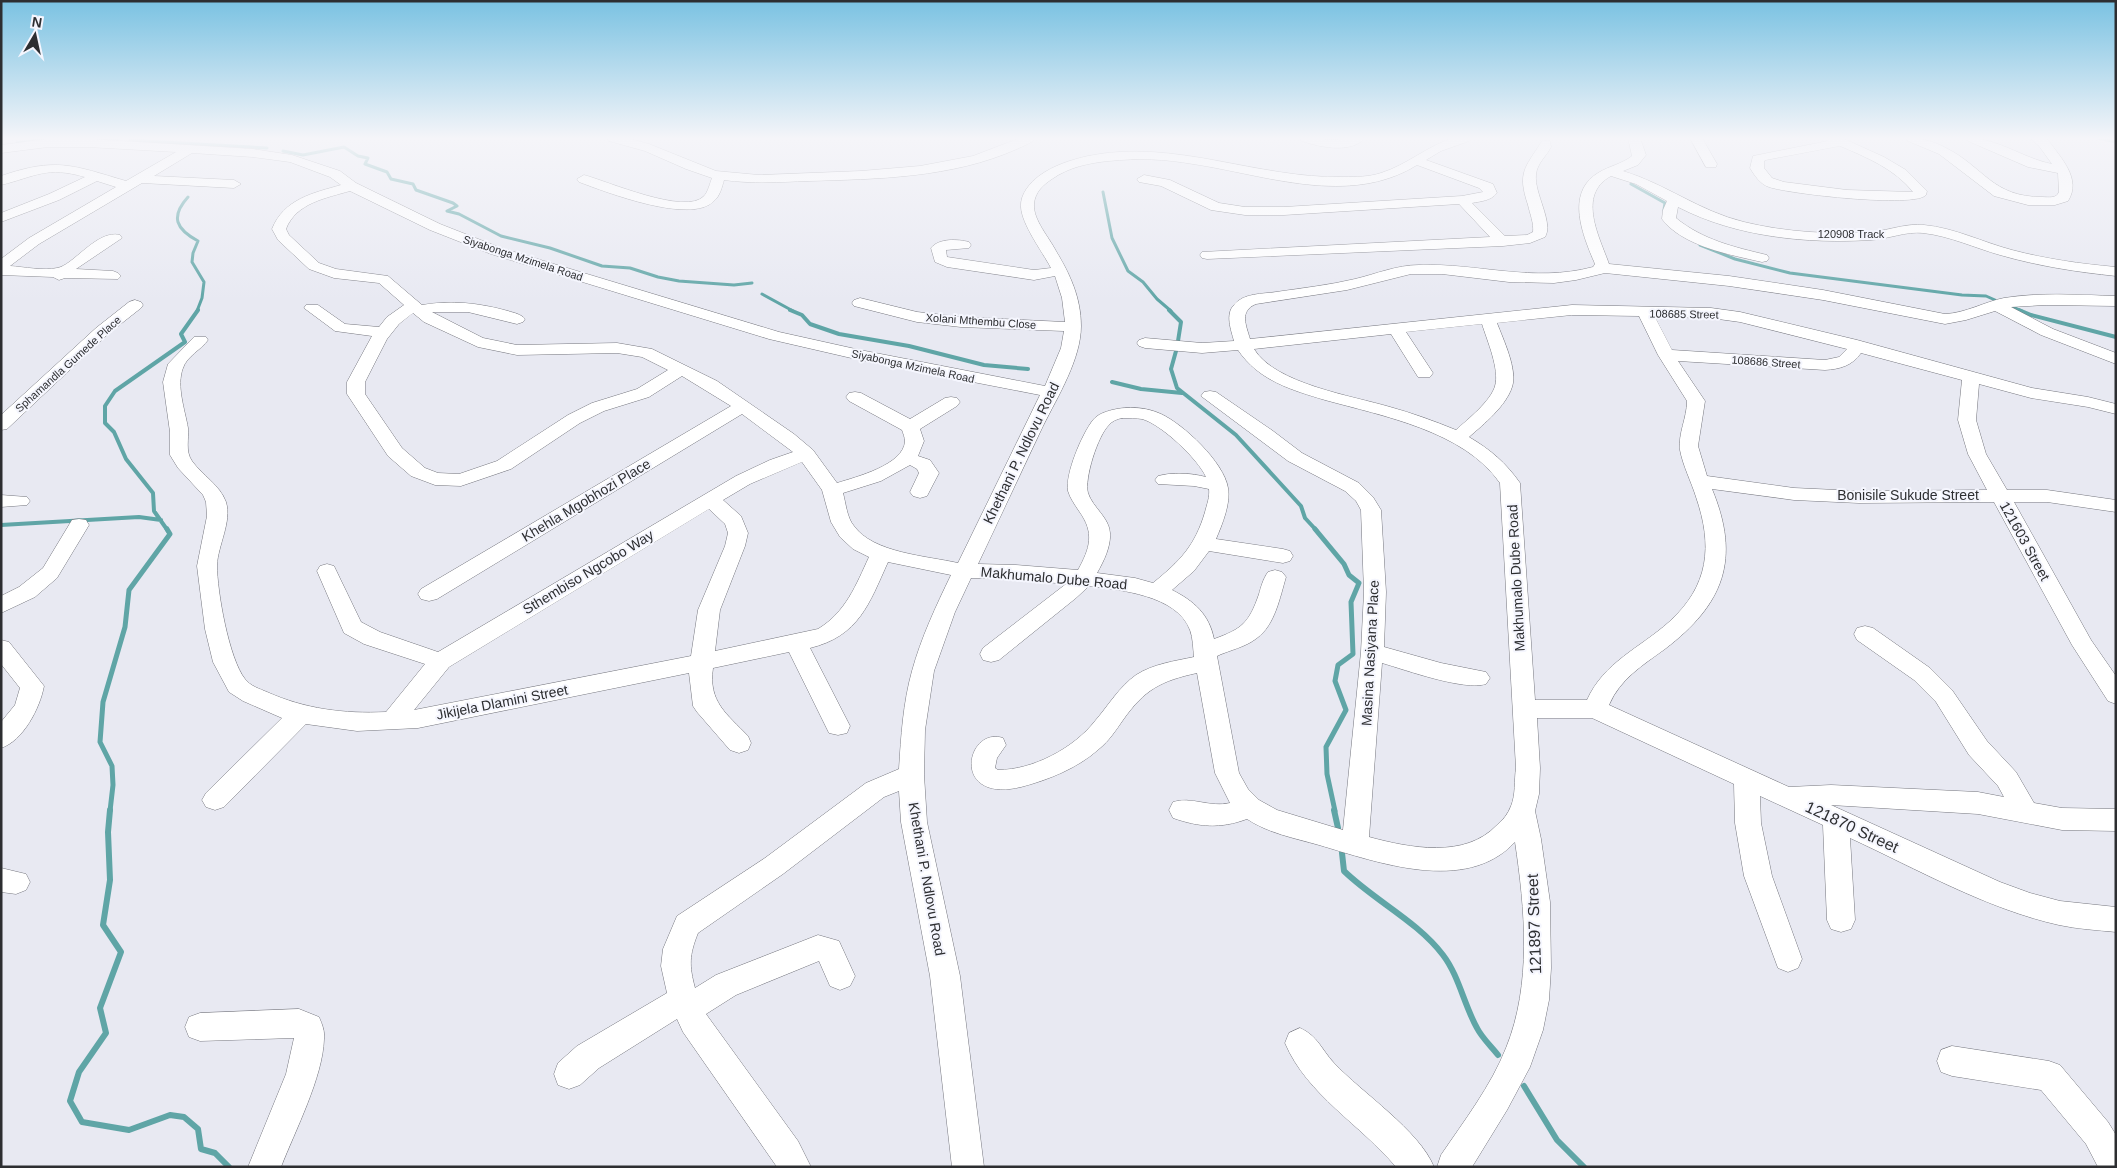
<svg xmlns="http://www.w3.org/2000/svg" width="2117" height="1168" font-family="Arial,sans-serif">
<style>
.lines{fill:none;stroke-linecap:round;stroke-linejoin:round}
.stream-far3{stroke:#5fa5a6;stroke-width:3}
.stream-far2{stroke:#5fa5a6;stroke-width:4}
.stream-far1{stroke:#5fa5a6;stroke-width:5}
.stream{stroke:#5fa5a6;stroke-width:6}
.minor-casing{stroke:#76777f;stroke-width:1}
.minor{fill:#fff;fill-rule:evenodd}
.labels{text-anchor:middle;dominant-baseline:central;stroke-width:4;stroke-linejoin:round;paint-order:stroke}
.far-street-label{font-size:11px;fill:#2d2e31;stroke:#f5f6fe}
.street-label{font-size:14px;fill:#2d2e31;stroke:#f5f6fe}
.near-street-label{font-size:16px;fill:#2d2e31;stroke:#f5f6fe}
</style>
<rect width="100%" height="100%" fill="#e8e9f2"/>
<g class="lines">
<!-- stream-far3 -->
<path class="stream-far3" d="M2098,138L2116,142
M60,139H118
M130,140L267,148
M17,143L39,140
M283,151L303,155L344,147L358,156L368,158L365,164L387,172L391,179L413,184L416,190L453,203L457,206L447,211L459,214L501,236L550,248L602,266L630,268L658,277L679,281L734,285L752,283
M1631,184L1665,203L1664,210
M1103,192L1112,238L1128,271L1143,282L1157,299L1171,311
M188,197C170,217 176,229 198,241L193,253L192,262L204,282L202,298L197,311
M1700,245L1735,259L1790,273L1962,295L1986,296L1995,300
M762,294L793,311
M2013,307L2022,311"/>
<!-- stream-far2 -->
<path class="stream-far2" d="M790,310L802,315L810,324L839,334L909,346L984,365L1028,369
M1169,310L1181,322L1178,341
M2019,310L2031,315L2116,337
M1176,351L1171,369L1177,388L1236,435L1301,506L1305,518L1317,531
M1112,382L1141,389L1182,393
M1,525L139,517L161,520
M168,531L154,511L153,493L126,459L114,432L105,423V406L115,391L185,342L181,334L198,310"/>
<!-- stream-far1 -->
<path class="stream-far1" d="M1315,529L1344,564L1349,575L1359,583L1351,602L1353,654L1338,665L1335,681L1346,710L1326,747L1327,774L1335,811
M110,811L113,785L112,766L100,742L103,702L125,627L129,590L170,534L167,529"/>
<!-- stream -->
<path class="stream" d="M110,810L108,832L110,880L103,925L121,952L100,1008L106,1033L79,1072L70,1101L82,1122L129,1130L170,1115L184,1117L198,1129L201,1149L215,1153L229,1167
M1334,810L1338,828
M1342,853L1344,871C1375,901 1417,921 1443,955C1459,976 1464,1005 1477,1028C1482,1038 1491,1046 1498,1055
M1524,1086L1557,1140L1584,1167"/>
<!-- minor casing -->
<g class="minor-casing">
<path id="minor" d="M607,138H627L649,144L716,171L759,175L861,171L920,166L973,156L1020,138H1036C1032,143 1023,146 1017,149C952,178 877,179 808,181C780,182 752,184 724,180C722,187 720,196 714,201C691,225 606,192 579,182L577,179L584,175C607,181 686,216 704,196C708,192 710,183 712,178L686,169L645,151L609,141Z
M1300,138L1333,140L1365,138C1351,154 1319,147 1302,141Z
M1453,138H1471L1469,141L1441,151L1426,160L1493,184L1497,193C1490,201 1482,201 1472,203L1505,236L1527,235L1533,232C1534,223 1530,214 1528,205C1517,172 1525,168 1542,141H1550L1551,147C1546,157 1537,163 1536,175C1534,193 1554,223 1545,237L1530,243L1503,246L1207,259L1202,258L1200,255L1202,252L1490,237L1459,204L1284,215H1245L1211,210L1161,186L1139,182L1137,179L1144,175L1170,180L1219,203L1245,207H1284L1462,196L1483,192L1479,188L1417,165C1349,207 1266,175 1193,164C1165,159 1138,158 1109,161C1089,163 1069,167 1052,179C1043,185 1035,192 1034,204C1033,220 1049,237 1056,251C1070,274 1081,298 1081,326C1081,359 1058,396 1043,426C1021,472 1000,518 978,564L1016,565L1078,570C1090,548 1095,533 1079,511C1075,505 1070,498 1068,491C1065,474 1082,434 1093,420C1098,414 1105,412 1112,410C1128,406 1146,407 1161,414C1183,424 1224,462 1228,488C1231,503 1222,525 1216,539L1283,549L1290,551L1293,556L1290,561L1283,563L1209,551L1194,571L1172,590C1194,601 1209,614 1214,639C1242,629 1249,623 1259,594C1261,587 1263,579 1268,572L1275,570L1282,572L1286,577C1280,597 1275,625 1257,638C1246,647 1230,650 1217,656L1239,773L1248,789L1259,800L1277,810L1343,830L1361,652L1364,592L1361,510L1356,501L1345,491L1288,461L1201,396L1204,392L1210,391L1216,392L1273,431L1302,453L1359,483L1373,497L1381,510L1386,592L1384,647L1441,663L1486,672L1490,678L1486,684C1464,691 1406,670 1382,663L1369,837C1410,848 1465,859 1497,825C1503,820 1508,814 1511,806C1516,794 1514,781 1516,768L1500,483C1464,431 1383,416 1325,400C1292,390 1259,381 1238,350L1202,353L1145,348L1139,346L1137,343L1139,340L1145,338L1202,343L1234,341C1231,330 1225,314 1234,305C1243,293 1263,294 1276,292C1303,288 1330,285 1355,279C1376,274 1397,265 1419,265C1479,263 1533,283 1593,267L1595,264C1583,236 1565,193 1598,173C1609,166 1622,164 1632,156L1628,138H1640L1646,155L1638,165L1623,171C1666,184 1699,211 1744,222C1785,232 1831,235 1872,232C1890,230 1907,223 1924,225C1955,228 1982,242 2012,250C2046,259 2081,264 2116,267V276C2077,272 2038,266 2000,255C1975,248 1950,236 1923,233C1906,231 1889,239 1871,240C1807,244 1736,237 1678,207L1676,218C1703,240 1734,247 1767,255L1769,258L1767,261L1762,262C1731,255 1682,246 1662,219L1663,210L1667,201L1636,184L1611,176C1576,195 1600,238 1609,264L1729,276L1823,290L1945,314C1966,313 1984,302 2004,298C2041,292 2079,295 2116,296V306L2046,305L2011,307L2053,329L2116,353V364L2041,335L1995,311L1966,320L1945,324L1823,300L1729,286L1605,273L1576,280L1554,283L1509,282L1442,274H1411L1347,290L1256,304C1239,311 1246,325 1250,339L1572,305L1711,308L1740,312L1857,340L2032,388L2088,397L2116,404V414L2088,407L2031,398L1979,384L1976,420L1986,454L2007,490H2047L2116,500V512L2047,502H2014L2091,640L2116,676V704L2108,701L2072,645L1994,502L1859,503L1794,500L1712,489C1741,559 1724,604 1665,649C1643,665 1620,679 1609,705L1789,787L1831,785L1978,792L2004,797L1998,786L1969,755L1936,702L1914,680L1857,640L1854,634L1857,628L1865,626L1873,628L1930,668L1952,690L1987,741L2016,772L2034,803L2062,808L2116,809V831L2062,830L1978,814L1831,805L2000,882L2030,893L2060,901L2116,907V932C2097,930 2077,929 2059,925C1987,909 1917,869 1850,838L1855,920L1851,929L1841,932L1831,929L1827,920L1823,825L1760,796L1761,823L1772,876L1802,959L1798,968L1788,972L1778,968L1744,876L1735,823L1734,784L1592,718H1537L1540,768L1539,794L1535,811L1541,839L1550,902L1551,968L1549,1000L1543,1030L1530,1067L1507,1110L1472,1167H1437L1441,1155C1464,1121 1491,1086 1506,1048C1532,984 1525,909 1515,842C1466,895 1377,862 1319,845C1294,838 1268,833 1247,819C1220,829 1199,827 1173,818L1169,810L1173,802C1191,796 1210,808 1230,803L1215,773L1197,673C1161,681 1145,689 1123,720C1116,730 1109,741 1099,749C1078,768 1048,780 1021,787C950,804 966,726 1003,738L1006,745L997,758L995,768L998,770C1033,770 1074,748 1095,721C1108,706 1119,687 1136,675C1153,664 1175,661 1194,657C1193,648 1193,638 1190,630C1177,595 1120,590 1089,586L1076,598L999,660L991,662L983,660L980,654L983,648L1066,584L1016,579L971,578L955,612L934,671L925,730L924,775L927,822L960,976L984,1167H952L930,976L901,822L899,791L884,797L783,874L698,933C689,956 689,965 695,988L716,975L818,935L839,941L855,976L850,986L840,990L830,986L819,961L736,995L706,1014L798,1141L811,1167H777L683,1032L677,1019L599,1068L580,1085L569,1089L558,1085L554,1074L558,1063L577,1046L667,993L661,966L663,949L677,916L765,858L866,783L899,769C901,737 903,703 912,671C921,638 936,606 951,575L888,562C869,604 859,636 810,648L850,726L847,733L838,735L829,733L789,652L713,668C708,702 727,714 748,736L751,743L748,750L739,753L730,750L697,712L693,706L689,673L418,728L357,731L306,724L224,807L215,810L206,807L202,800L206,793L282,718L243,701L229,692L213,662L205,629L197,566L207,516L206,502L203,495L178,468L170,455V432L163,382L168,364L194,337H206L208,340C201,350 187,356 183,368C176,386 185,410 188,428C189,439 185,451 192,461C202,475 220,485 226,502C232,522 218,545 217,565C217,591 229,659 245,679C250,686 260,689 267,692C305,709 344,714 386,712L425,664L364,644L344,633L317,571L320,566L327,564L334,566L361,622L380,632L438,652L736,476L770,460L793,452L742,414L437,599L429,601L421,599L418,594L421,589L731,406L682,376L649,397L604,411L580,423L511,469L461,486L435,485L411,476L388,456L347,394V382L372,336L335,331L304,308L306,305H318L345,324L379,327L387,317L404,305L379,283L334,278L309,269L278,240L272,229C284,199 313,193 341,185L330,177L290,162L253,157L192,153L154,176L234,180L241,184L234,188L142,183L39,244L10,266C24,267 44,271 57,268C73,266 97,229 120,235L122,238L76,269L113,271L118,273L121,276L118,279L65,278L59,280L53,277L1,275V259L29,238L116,187L97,181L59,200L1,222V213L49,194L85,177C46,166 37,176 1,185V176C56,157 72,165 126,181L176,152L88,147H48L1,153V145L48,139H88L253,149L292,155L340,171L356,183L440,224L501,248L779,332L860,350L1045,386L1061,348L1064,331L961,327L917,322L854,306L852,303L854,300L860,298L917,312L961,317L1065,322L1062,298L1055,276L1034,280L947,267L935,262L931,248C939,238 958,239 969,242L971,245L969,248L946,250L947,257L1034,270L1051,268C1042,251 1022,225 1021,207C1020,194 1030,183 1039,176C1054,165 1071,160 1088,156C1175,138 1257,179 1344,177C1356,177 1369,177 1381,173C1407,165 1427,146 1453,138ZM350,191L430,230L491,254L769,339L860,360L1040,395L958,563C927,556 873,553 854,526C847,518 846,504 843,493L881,481L910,465L917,469L919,473L910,492L913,496L920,498L927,496L939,473L930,460L918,456L924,441L920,429L957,406L960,402L957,398L951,397L945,398L910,419L861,393L855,392L849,393L846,397L849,401L902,430C903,433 905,438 905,441C904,465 856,477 837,483L813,450L794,434L717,381L652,349L617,343L517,345L483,338L432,312H468L517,324L523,322L525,319C521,314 514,313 508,311C479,303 452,300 422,305L388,276L336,269L319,263L289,235L286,229C296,203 326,198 350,191ZM413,313L424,322L478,347L517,355L617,353L642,357L668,370L637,389L592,403L568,415L497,461L459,474L438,473L425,468L402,448L365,394V382L387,339L399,324ZM1572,315L1639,316L1658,355L1687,401C1687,418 1678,433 1680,450C1683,466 1691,481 1696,497C1713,546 1709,586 1669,622C1640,648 1604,662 1587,700H1535L1520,483C1506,463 1491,450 1469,437C1484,424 1506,406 1512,387C1518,370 1503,339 1497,323ZM1655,317L1711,318L1740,322L1847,349L1839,357L1825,360L1672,350ZM1482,324C1487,340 1500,370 1495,386C1491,401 1467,420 1456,430C1434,421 1412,413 1390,407C1353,396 1275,384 1254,349L1391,334L1418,377H1430L1433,373L1406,332ZM1861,353L1962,380L1958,420L1968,454L1987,490L1859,491L1794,488L1707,476L1698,446L1705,401L1678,361L1825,370C1840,369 1852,366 1861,353ZM1122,418C1129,418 1136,418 1142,419C1161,424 1198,459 1206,477C1191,473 1173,472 1158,476L1155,480L1158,484L1194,486L1209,489C1210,497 1207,504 1205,512C1195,546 1180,561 1153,583L1135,578L1097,573C1104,561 1111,546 1110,533C1109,517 1093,508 1088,493C1084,479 1098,435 1109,425C1112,421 1117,419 1122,418ZM802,462L822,490L831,522L840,537L853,549L869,557C856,585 846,612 818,629L715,651L720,610L745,546L748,533L741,516L723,500L750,484ZM709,509L725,524L728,533L725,546L698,610L691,656L414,710L449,667Z
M1690,138H1702L1717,164L1716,167H1706Z
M1826,138H1842L1884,157L1906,170L1927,191L1926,195C1915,208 1789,194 1769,187C1760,184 1755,176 1750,168L1753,156L1828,141ZM1840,146C1866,157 1895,169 1913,192L1847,190L1784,182L1772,178L1764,168V161L1766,160Z
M1906,138C1921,138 1933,141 1946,148C1984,167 1992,197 2042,197C2049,197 2056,199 2059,192L2058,173L2028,167L1968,141L1966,138C1996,137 2022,158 2052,164L2039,146L2030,138H2044L2048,140C2061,158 2082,179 2068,201L2055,205H2028L1994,196L1939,154L1908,141Z
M135,300L141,302L143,305L141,308L108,334L7,429L1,430V415L96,328L129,302Z
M1,495L27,497L30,501L27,505L1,507Z
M79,519L86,520L89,525L57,578L35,597L1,613V596L19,587L43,568L72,520Z
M1,640L9,642L44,686C40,708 23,741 1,748V722L15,705L20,688L1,664Z
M1,868L26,874L30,882L26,890L16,894L1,892Z
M299,1009L319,1017C322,1024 325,1031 324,1039C323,1077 295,1131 281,1167H248L286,1074L294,1038L200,1041L189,1037L185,1027L189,1017L200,1013Z
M1300,1028C1318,1036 1321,1049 1334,1063C1362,1093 1419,1130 1434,1167H1396C1361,1125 1307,1095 1285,1043L1289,1033Z
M1952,1046L2049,1061L2060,1065L2108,1122L2116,1135V1167H2098L2086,1144L2041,1090L1952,1076L1941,1072L1937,1061L1941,1050Z"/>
</g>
<!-- minor -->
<use href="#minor" class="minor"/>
</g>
<!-- sky -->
<linearGradient id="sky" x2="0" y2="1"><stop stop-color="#7ac2e2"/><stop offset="0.46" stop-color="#f5f5f9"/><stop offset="1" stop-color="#f5f5f9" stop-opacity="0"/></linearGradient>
<rect width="2117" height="301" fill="url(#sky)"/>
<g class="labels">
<!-- far-street labels -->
<g class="far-street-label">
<text x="1851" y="234">120908 Track</text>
<text transform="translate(523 258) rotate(18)">Siyabonga Mzimela Road</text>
<text transform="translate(1684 314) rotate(1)">108685 Street</text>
<text transform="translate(981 321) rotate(4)">Xolani Mthembu Close</text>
<text transform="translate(1766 362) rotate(4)">108686 Street</text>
<text transform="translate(68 364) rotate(-42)">Sphamandla Gumede Place</text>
<text transform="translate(913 366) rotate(12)">Siyabonga Mzimela Road</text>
</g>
<!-- street labels -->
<g class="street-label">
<text transform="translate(1021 453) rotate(-64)">Khethani P. Ndlovu Road</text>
<text x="1908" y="495">Bonisile Sukude Street</text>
<text transform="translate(586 500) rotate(-31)">Khehla Mgobhozi Place</text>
<text transform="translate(2025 541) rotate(61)">121603 Street</text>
<text transform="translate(588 572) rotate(-31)">Sthembiso Ngcobo Way</text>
<text transform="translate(1054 578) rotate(5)">Makhumalo Dube Road</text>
<text transform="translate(1516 578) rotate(-93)">Makhumalo Dube Road</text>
<text transform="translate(1370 653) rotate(-87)">Masina Nasiyana Place</text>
<text transform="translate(502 702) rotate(-11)">Jikijela Dlamini Street</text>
<text transform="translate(927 879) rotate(80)">Khethani P. Ndlovu Road</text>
</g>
<!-- near-street labels -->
<g class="near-street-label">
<text transform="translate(1852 827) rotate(25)">121870 Street</text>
<text transform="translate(1534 924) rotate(-92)">121897 Street</text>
</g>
</g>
<!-- border -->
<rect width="2117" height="1168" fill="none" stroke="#2d2e31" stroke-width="5"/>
<!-- north arrow -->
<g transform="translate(35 35) rotate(9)" stroke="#f5f6fe" stroke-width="4" paint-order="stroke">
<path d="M0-4L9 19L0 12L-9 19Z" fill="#2d2e31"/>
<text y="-8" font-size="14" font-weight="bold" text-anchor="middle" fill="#2d2e31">N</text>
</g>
</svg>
